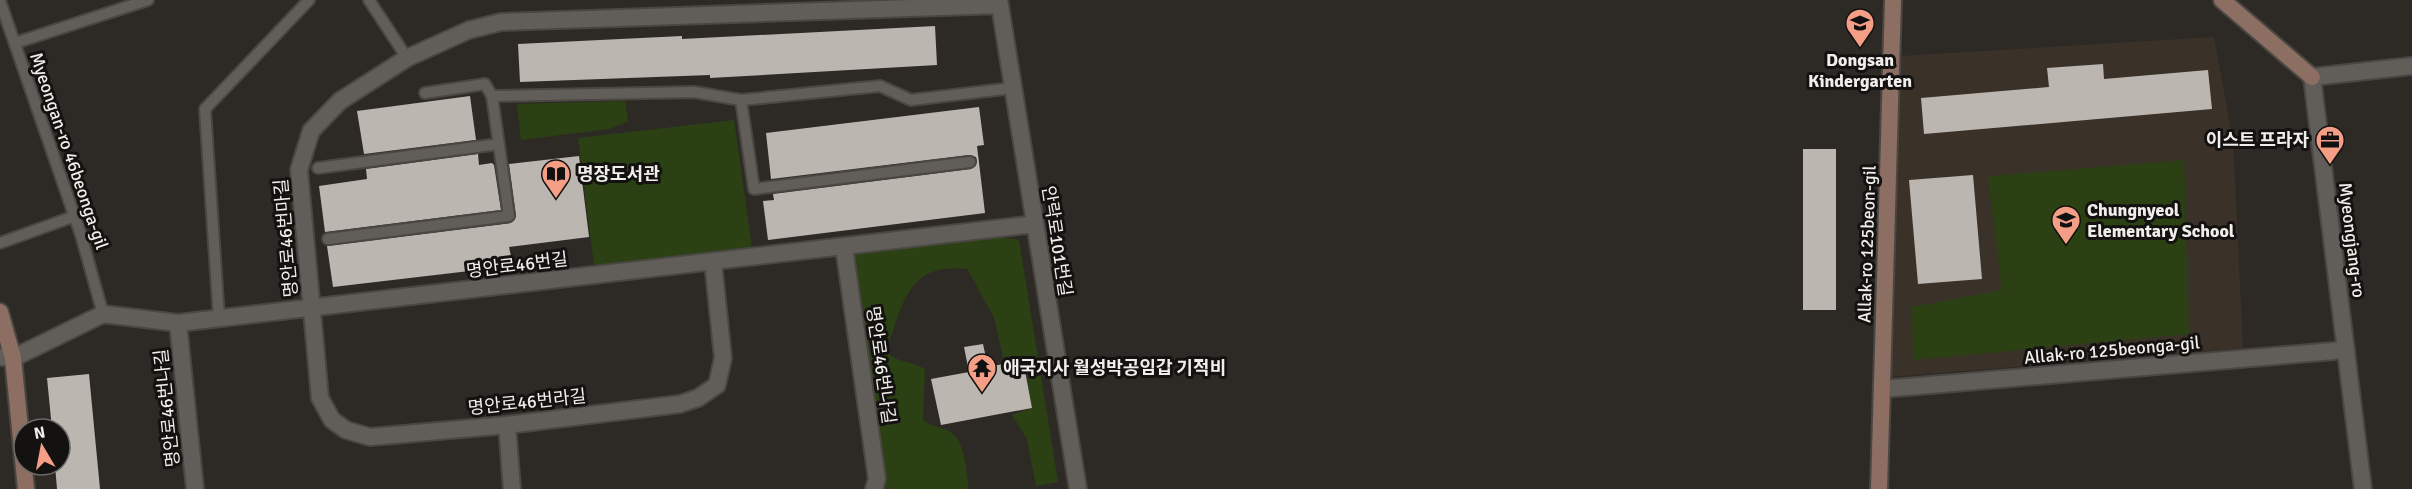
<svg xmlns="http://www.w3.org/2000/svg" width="2412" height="489" font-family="Signika,'Noto Sans KR',sans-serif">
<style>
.built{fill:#3a3229}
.green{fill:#2b4114}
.building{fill:#bbb6b0}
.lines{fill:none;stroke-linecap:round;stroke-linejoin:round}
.service-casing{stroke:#4a4743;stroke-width:14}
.minor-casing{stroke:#4a4743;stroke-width:20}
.tertiary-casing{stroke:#4a4743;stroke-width:20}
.secondary-casing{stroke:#4a4743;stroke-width:20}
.service{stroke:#615d58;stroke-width:10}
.minor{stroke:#615d58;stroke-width:16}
.tertiary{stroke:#615d58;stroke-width:16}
.secondary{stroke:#8c6e62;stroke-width:16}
.labels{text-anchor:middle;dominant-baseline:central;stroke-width:6;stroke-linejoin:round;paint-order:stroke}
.poi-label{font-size:18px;font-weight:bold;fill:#f0eeeb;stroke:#141210;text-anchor:start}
.street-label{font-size:18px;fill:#f0eeeb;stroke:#141210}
</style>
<rect width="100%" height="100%" fill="#2d2a25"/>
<!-- built -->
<path class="built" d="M2214,37L2233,142L2243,348L1890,377L1901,56Z"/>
<!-- green -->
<path class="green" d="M625,101L628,121L610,129L521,140L517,104Z
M734,120L752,248L594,265L578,138Z
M2184,160L2189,334L1913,360L1912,307L2002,290L1988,176Z
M994,236L1019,240L1058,482L1036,486L1027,439L1012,415L1032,408L1024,360L1004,362L994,317L967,269C926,265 911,280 897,318C893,329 893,338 884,347C893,364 911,360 925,369L923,420C931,427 940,426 949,431C966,441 966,472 969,489H883L847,250Z"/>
<!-- building -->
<path class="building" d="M935,26L937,65L710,78V75L520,82L518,44L682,36V39Z
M2103,64L2104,79L2208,70L2212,109L1924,134L1921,98L2049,87L2047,68Z
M470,96L476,140L364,154L357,111Z
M979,107L984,145L977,146L985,213L768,240L763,201L774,200L773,194L971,169L977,162L976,157L969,155L771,179L766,133Z
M1803,149H1836V310H1803Z
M478,154L479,165L492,163L494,165L501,210L325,232L319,186L367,179L366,169Z
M579,156L589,237L509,247L513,266L333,287L327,246L511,223L516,216L509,164Z
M1973,175L1982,279L1918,284L1909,180Z
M983,344L988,367L1023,360L1032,408L941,425L931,379L969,372L964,347Z
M89,374L100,489H57L55,465H60V429H52L47,378Z"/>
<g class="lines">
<!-- service casing -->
<g class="service-casing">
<path id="service" d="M369,0L407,58
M0,1L81,235L103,314
M15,43L148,0
M492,96L694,92L741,100L880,86L911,100L1013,88
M741,100L754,189L970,162
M318,168L499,144
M328,239L509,216L492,96L485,84L425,93
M0,243L75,216
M219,318L205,109L309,0"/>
</g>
<!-- minor casing -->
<g class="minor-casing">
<path id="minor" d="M999,0L1078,489
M844,247L877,479L874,489
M713,262L723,358L717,385L698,398L680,404L507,425L370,437L346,430L332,420L320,398L299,170L311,131L340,101L407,58L469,30L501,22L1000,5
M178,323L195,489
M0,357L13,358L103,314L178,323L1035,224
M1882,389L2346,350
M507,425L512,489"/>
</g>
<!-- tertiary casing -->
<g class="tertiary-casing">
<path id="tertiary" d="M2363,489L2312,77L2412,66"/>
</g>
<!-- secondary casing -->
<g class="secondary-casing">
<path id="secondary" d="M2222,0L2312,77
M0,312L13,358L26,489
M1879,489L1893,0"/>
</g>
<!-- service -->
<use href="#service" class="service"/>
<!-- minor -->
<use href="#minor" class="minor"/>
<!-- tertiary -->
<use href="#tertiary" class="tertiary"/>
<!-- secondary -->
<use href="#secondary" class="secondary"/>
</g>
<!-- icons -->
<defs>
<g id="school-pin" transform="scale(1.5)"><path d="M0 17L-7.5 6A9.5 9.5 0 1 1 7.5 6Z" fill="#f49e86" stroke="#141210"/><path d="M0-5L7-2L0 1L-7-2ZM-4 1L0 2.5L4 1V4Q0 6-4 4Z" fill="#111"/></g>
<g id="office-pin" transform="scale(1.5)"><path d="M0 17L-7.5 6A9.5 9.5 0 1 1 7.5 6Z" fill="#f49e86" stroke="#141210"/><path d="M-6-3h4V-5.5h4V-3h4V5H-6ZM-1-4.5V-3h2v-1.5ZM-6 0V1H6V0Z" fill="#111"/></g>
<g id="library-pin" transform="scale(1.5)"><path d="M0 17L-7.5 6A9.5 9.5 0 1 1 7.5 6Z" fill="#f49e86" stroke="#141210"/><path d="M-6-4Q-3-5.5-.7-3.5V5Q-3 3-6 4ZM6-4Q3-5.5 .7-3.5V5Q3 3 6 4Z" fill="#111"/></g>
<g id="temple-pin" transform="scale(1.5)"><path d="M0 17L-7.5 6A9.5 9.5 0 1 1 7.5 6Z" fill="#f49e86" stroke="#141210"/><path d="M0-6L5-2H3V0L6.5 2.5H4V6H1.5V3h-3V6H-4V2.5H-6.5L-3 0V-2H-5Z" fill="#111"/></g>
</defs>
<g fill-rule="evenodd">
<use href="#school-pin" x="1860" y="23"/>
<use href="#office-pin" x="2330" y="140"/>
<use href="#library-pin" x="556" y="174"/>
<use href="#school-pin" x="2066" y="220"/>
<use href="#temple-pin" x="982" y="368"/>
</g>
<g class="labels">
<!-- poi labels -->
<g class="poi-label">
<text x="1860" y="60" text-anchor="middle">Dongsan<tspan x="1860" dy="21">Kindergarten</tspan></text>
<text x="2309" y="140" text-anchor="end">이스트 프라자</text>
<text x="577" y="174">명장도서관</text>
<text x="2087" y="210">Chungnyeol<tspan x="2087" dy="21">Elementary School</tspan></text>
<text x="1003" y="368">애국지사 월성박공임갑 기적비</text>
</g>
<!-- street labels -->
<g class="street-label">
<text transform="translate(69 151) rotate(71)">Myeongan-ro 46beonga-gil</text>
<text transform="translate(286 238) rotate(-95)">명안로46번마길</text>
<text transform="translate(2352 240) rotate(83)">Myeongjang-ro</text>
<text transform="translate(1057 241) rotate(81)">안락로101번길</text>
<text transform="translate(1867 244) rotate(-88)">Allak-ro 125beon-gil</text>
<text transform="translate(517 265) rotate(-7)">명안로46번길</text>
<text transform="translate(2112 350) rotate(-5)">Allak-ro 125beonga-gil</text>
<text transform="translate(881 365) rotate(82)">명안로46번나길</text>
<text transform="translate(527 402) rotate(-6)">명안로46번라길</text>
<text transform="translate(167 408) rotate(-96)">명안로46번나길</text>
</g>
</g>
<!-- north arrow -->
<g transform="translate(42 447) rotate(350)"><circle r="28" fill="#141210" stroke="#6c6a68" stroke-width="1.5"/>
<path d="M0-4.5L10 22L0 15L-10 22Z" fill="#f49e86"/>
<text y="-9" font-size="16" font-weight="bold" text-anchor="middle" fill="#f0eeeb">N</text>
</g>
</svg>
